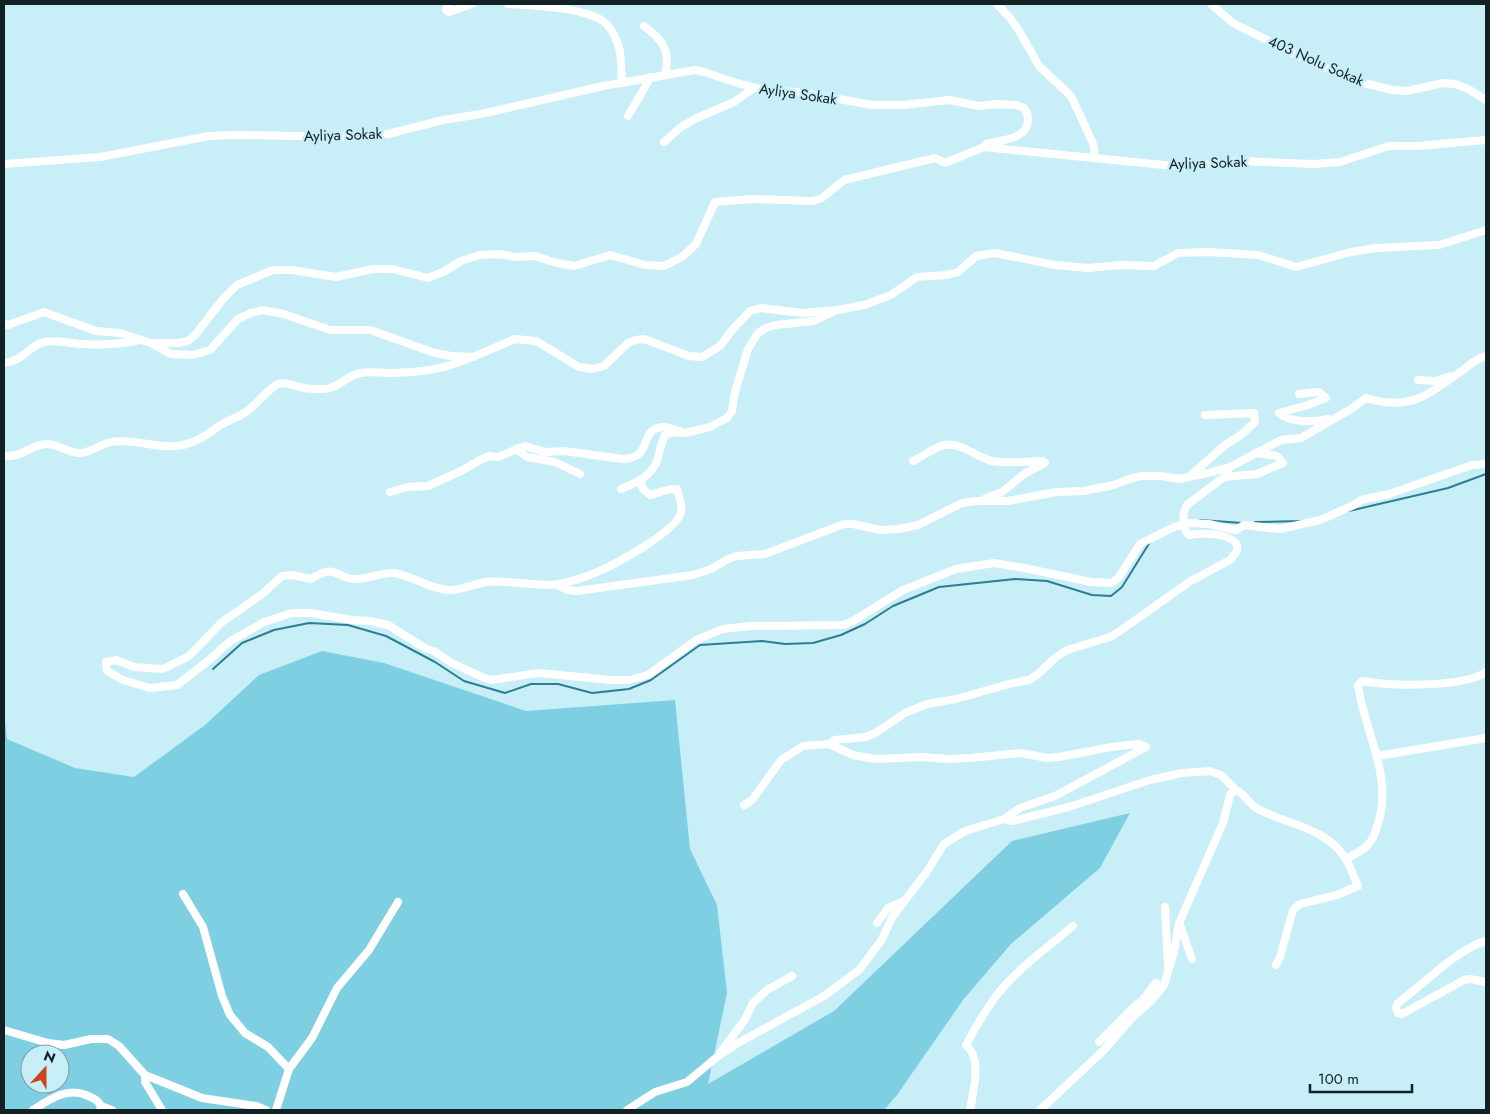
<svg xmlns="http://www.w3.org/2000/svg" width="1490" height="1114" font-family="Jost,sans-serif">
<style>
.green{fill:#7fcfe3;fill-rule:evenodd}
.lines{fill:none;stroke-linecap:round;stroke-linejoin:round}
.stream{stroke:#2b7f90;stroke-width:2}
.minor{stroke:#fff;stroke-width:8}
.labels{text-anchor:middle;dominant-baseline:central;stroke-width:5;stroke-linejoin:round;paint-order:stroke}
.street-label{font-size:15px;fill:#122124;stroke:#c8eef8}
</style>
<rect width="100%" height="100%" fill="#c8eef8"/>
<!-- green -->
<path class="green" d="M322,651L384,663L526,711L675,700L690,849L717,905L727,993L708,1084L834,1011L1012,841L1130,813L1100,868L1011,944L963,1000L897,1095L884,1110H4V711L7,739L75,768L134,777L205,725L259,675ZM30,1054H60V1084H30Z"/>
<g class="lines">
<!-- stream -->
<path class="stream" d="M1349,511L1448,488L1486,474
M1200,520L1242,523
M1255,522L1302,521
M213,669L242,643L274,630L309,623L348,625L386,636L435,662L464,681L505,693L531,684H558L592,693L629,689L651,680L700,645L762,641L785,644L813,643L841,635L865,624L893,606L939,587L1015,579L1047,581L1092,595L1111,596L1122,587L1150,542"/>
<!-- minor -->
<path class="minor" d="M449,4L446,10L449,12L472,4
M508,4C532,5 585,8 603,21C610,26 615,36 618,44C622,55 621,71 622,83
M997,4L1010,18L1018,29L1039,66L1071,96L1092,141L1094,148V158
M1211,4L1233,23L1309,61L1359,82L1393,90L1407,91L1443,83L1455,84L1468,89L1486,100
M644,26C663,40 671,51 665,75
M628,116L651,77
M664,142L681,127L697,118L734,102L754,88
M4,164L100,157L209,136L235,135L359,137L388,134L443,120L481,114L603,86L695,70L704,72L737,83L768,91L798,92L873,105H903L949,100L979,106L998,104L1016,105L1024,108C1027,112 1028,114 1028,119C1028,140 1001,140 986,144L984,147L1184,167L1238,161L1314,164L1340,162L1389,146H1417L1486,140
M4,324L8,325L44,312L96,331L120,333L151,343L171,354L193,355L210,350L238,319L251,313L262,310L284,314L330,330H370L435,353L451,356L473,357L515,339L536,341L579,367L593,369L604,366L628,343L636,340L644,339L689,356L702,357L720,346L733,329L750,311L761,308L803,313L838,310L864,305L891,295L917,277L947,275L958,272L976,256L995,253L1055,265L1088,268L1120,265L1154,266L1178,253L1209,252L1258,255L1296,267L1351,252L1376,248L1439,245L1486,230
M152,343H178L188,341L196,334L223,299L237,285L273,270H292L336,277L373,269H393L428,278L445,271L461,261L480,255L499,254L516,257L535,256L553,262L574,266L610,255L645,265L664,266L682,257L696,244L715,202L752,199L813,201L822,198L844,180L935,158L945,163L984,147
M4,363C24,361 28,346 44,342C56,339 70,344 82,344C101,345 122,344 140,340
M1418,380L1435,381L1451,376
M1299,394L1319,392L1326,398L1308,405L1279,413C1292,424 1313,422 1329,419
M516,449L527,457L555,462L580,474
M4,456C23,458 31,444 47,444C58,444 68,453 79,453C91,453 100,444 111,442C143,437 168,457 201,438C207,435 213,430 219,426C228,421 238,417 246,412C255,406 269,388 278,384C286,381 296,387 304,388C310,389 317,389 323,389C337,389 346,376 360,373C370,371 381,373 391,373C422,372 443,370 472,357
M913,461C922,457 935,447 944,445C962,442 975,457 992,461C1009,464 1026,461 1043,461L1045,463L1024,474L1002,492L986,498
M1190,476L1225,445L1241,435L1255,422L1254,413L1205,415
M1224,477L1257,474L1283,463L1277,456L1255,453
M640,481L643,489L650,495C660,493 667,488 677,489C678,495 683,505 681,512C678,531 611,567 592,574C577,580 563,585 548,585C530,585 503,580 486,582C474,584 462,590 449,590C429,589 414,576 394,573C381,572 370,579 357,579C337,581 338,561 311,579L292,575L282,576L261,595L222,622L189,656L163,669L134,667L116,660L106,662L107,671L123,680L150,688L177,685L208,661L229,642L264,622L292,613H311L352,620L370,621L388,625L425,648L434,651L450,662L482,677L491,680L539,673L611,680H629L648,675L696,640L723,629L751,626L844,625L853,621L903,590L956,569L994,563L1024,568L1091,582L1112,583L1119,577L1140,544L1174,527L1190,523L1209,524L1236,530L1244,525L1280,529L1320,520L1354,505L1361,500L1389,494L1472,465L1486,464
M621,489C636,483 653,476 658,458C660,450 661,443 665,435L674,432L685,433L710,427L727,418L732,411L735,392L748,349L758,333L766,328L776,325L814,321L833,312
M390,492L408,487L428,486L463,470L480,460L489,456L498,457L525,446L545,452L564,451L623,459C654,458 638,430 662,427C668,426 678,431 685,433
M557,585L568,590L577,591L693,575L711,569L728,559L737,556L765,554L844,524H853L880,530L899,529L918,525L962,503L977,501H1008L1056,492L1084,491L1114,485L1132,478L1142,476H1161L1179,479L1208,473L1230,467L1281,440L1301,438L1351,409L1366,398C1410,412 1429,394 1463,370C1470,364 1477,358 1486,356
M1377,756L1486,738
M744,805L752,800L781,760L803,746L829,744L835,740L866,737L877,732L905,713L927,704L956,699L1009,684L1029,680L1038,674L1055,658L1067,650L1110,637L1120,631L1189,582L1230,560L1237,551V545C1229,532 1202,533 1189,535C1182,529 1182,512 1187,505L1224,477L1230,467
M1004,819L1012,821L1069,807L1150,780L1182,773L1210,771L1221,775L1235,789
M1346,859C1355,854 1365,850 1371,841C1375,835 1377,827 1379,820C1392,774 1364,730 1358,685L1362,681C1390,686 1463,688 1486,672
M183,894L203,927L222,996L230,1015L245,1033L268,1047L289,1069L276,1110
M1165,907L1168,966
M877,923L888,908L903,901
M1180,925L1192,959
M1486,941C1460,947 1421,986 1398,1003L1396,1008L1398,1013L1402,1014L1464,980L1470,979L1486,982
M1145,1005L1142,1001L1156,983
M4,1030L48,1043L64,1045L91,1039H108L119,1046L145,1075L202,1098L256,1106L266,1110
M1099,1042L1137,1004L1140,1002L1145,1005
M720,1053L744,1021L753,1003L767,990L792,976
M289,1069L312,1038L337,988L369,950L398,902
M145,1075V1082L162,1110
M101,1106L112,1110
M33,1110C49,1100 66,1087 86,1095C93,1098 97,1099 101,1106L100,1110
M627,1110L655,1092L687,1082L717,1057L738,1043L824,996L859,970L881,941L893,916L926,873L944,844L965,831L1004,819L1020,808L1055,796L1146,747L1139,744L1111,747L1059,757L1047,758L1021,753L970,758L947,759L922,757L875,759L853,755L829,744
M970,1110C973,1091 983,1059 966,1045C975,1028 985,1011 996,996C1017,969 1047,948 1073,926
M1040,1110L1103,1051L1132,1018L1153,999L1164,985L1174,952L1179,923L1223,823L1230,795L1235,789C1245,794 1249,804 1258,809C1288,825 1329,828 1347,861C1351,869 1355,878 1358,886L1337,895L1300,904L1293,910L1280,957L1276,965"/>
</g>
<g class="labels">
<!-- street labels -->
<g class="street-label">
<text transform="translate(1316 61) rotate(24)">403 Nolu Sokak</text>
<text transform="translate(798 94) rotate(8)">Ayliya Sokak</text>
<text transform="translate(343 135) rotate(-2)">Ayliya Sokak</text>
<text transform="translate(1208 163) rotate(-2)">Ayliya Sokak</text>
</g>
</g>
<!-- border -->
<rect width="1490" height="1114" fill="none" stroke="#122124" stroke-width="10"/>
<!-- north arrow -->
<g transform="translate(45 1069) rotate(21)"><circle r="24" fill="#c8eef8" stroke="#7f9ca3"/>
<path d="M0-4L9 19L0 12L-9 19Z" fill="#cc431f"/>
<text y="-8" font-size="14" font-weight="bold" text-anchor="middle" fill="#122124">N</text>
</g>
<!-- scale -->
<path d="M1310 1084v8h102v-8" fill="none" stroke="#122124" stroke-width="2.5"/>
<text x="1318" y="1084" font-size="15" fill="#122124" stroke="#c8eef8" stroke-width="4" paint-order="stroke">100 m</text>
</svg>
